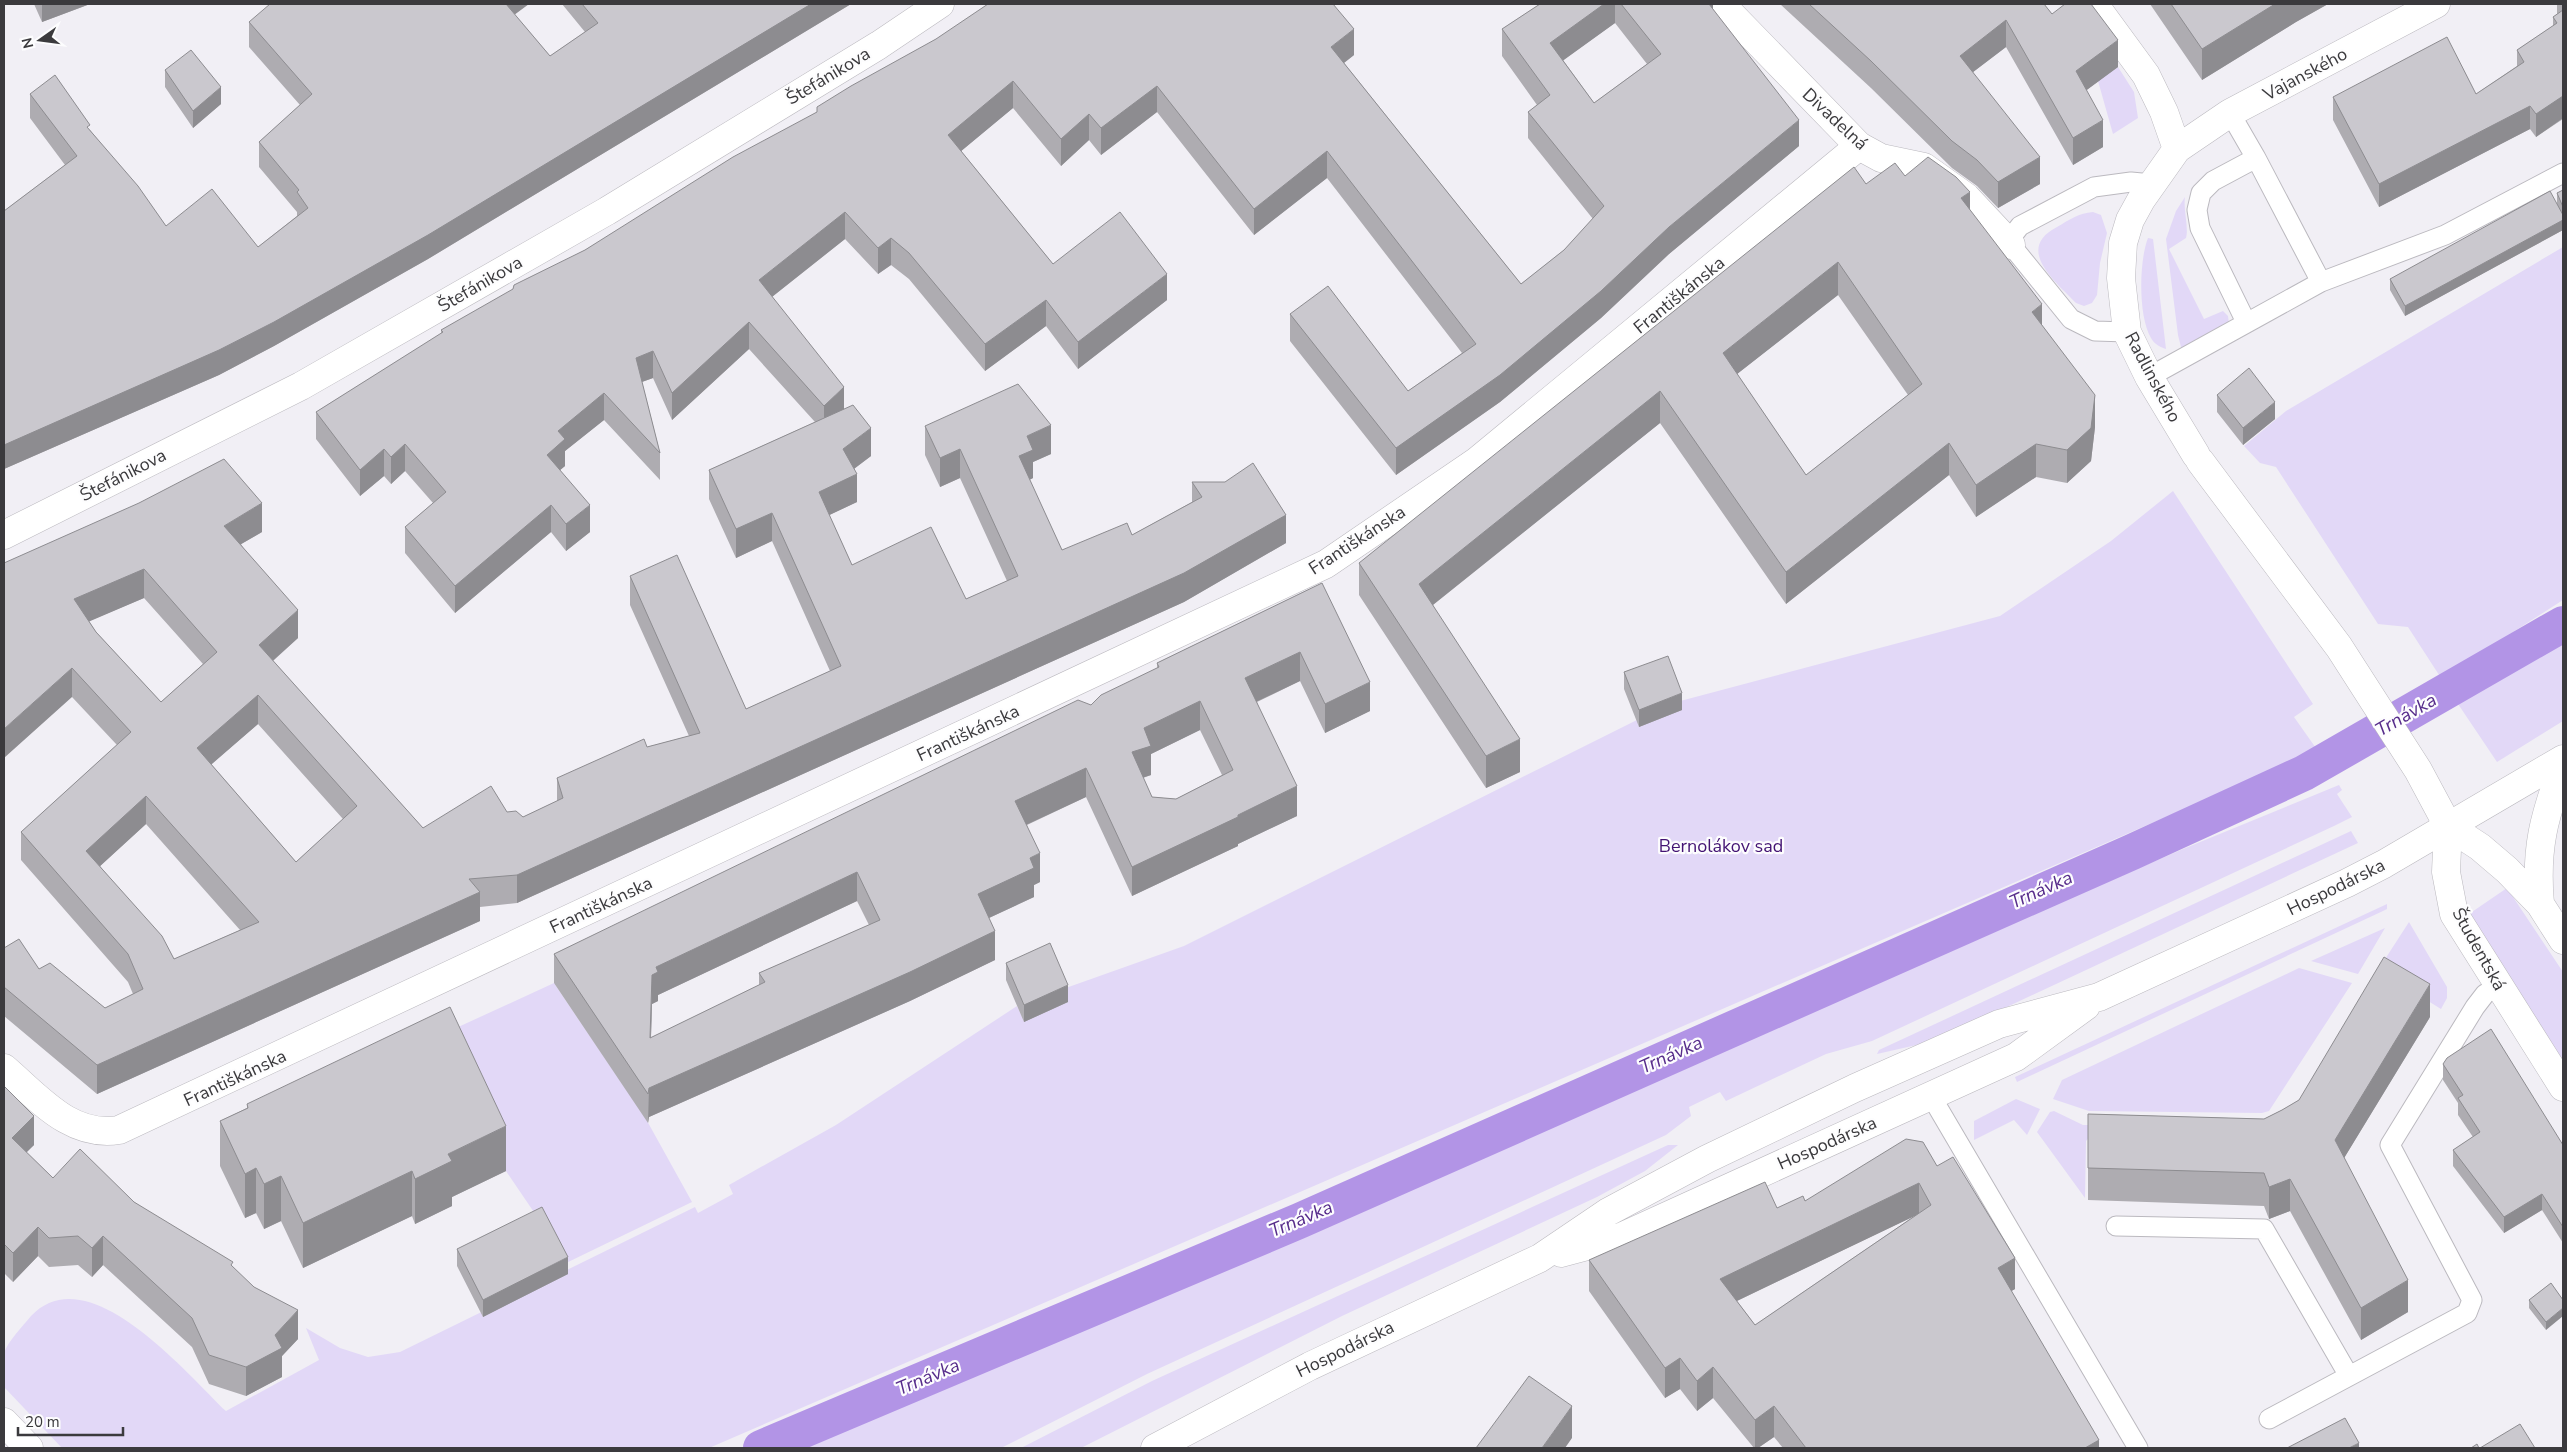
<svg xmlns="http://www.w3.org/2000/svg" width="2567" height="1452" font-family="'Nunito Sans',sans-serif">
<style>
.green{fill:#e2d8f7}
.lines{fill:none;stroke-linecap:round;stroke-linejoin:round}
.canal{stroke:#b294e6;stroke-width:36}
.service-casing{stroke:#bbb9bf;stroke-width:21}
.pedestrian-casing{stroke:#bbb9bf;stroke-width:29}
.minor-casing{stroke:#bbb9bf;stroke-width:29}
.tertiary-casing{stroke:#bbb9bf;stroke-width:29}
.service{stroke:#fff;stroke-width:19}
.pedestrian{stroke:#fff;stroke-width:28}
.minor{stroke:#fff;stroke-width:28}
.tertiary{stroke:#fff;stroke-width:28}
.wall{fill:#aeacb1;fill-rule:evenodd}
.shaded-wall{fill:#8d8c90}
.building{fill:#cac8ce;stroke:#8d8c90;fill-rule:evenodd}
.labels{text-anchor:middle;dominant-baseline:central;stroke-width:4.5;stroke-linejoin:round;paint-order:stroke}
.street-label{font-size:18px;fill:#3b3a3d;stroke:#fdfdfe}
.park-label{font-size:18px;fill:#431373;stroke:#fdfdfe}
.water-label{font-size:19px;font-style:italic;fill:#572d8b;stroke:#fdfdfe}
</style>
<rect width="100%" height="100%" fill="#f1eff5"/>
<!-- green -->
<path class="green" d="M2118,67L2134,92L2138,118L2113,134L2098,81Z
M2185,197C2183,209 2189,228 2186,238L2169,249L2204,319L2223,311L2228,316L2229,324L2182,351L2178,335L2166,239L2176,211Z
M2093,212L2101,215L2107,233L2100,263L2097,295L2092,303L2084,306L2076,303C2056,282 2014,249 2057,227C2069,220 2079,213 2093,212Z
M2148,238L2153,239L2166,349C2160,347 2154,344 2151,338C2138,316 2139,261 2148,238Z
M2563,247V600L2441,678L2408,627L2378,624L2276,467L2260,463L2244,446L2286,411Z
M2173,491L2313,704L2294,717L2318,751L709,1448H62L4,1387C4,1378 1,1362 4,1353C8,1341 23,1326 31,1316C88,1255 187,1374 226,1411L319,1360L306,1328L340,1348L368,1357L400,1352L695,1207L698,1213L733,1194L729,1185L836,1125L1017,1006L1024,1021L1068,1002L1063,989L1184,946L1669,704L2000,616L2111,541Z
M2563,638V721L2497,762L2456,701Z
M2339,785L2342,790L2337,794L2352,817L2334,826L1872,1041L1826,1054L1726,1101L1720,1092L1689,1107L1691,1116L1666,1135L1147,1374L1001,1448H801L2183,849Z
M2351,831L2358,843L1934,1041L1877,1054L1879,1050Z
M2507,888L2563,972V1067L2466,916Z
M2387,904V909L2383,911L2017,1082L2015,1077Z
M2409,922L2447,987V998L2441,1009L2378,970Z
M2385,928L2358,974L2311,961Z
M2299,968L2352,983L2269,1111L2262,1113L2089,1111L2053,1099L2062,1080Z
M554,983L646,1119L692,1202L564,1264L542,1224L506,1171L443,1034Z
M2016,1099L2040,1109L2027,1135L2014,1120L1974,1140V1121Z
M2054,1111L2083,1125H2100L2086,1141L2085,1198L2037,1132L2050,1112Z
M1668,1145H1678L1645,1171L1597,1197L1342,1316L1081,1448H1021L1152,1381Z"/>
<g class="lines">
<!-- canal -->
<path class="canal" d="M761,1448L1299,1221L2132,852L2304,773L2563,624"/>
<!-- service casing -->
<g class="service-casing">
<path id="service" d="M2230,113L2256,158
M2246,322L2200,228L2197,210L2201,193L2213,181L2256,158L2321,282
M2127,332L2095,331L2071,319L2011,245L2013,235L2020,226L2094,187L2131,182L2152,184
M2149,377L2321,282L2445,235L2563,173
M1931,1096L2138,1448
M2116,1226L2264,1229L2349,1376
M2269,1419L2467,1313L2472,1300L2390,1145L2475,1007L2485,994L2498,986"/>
</g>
<!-- pedestrian casing -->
<g class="pedestrian-casing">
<path id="pedestrian" d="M1721,4L1859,146L1881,158L1924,167L1966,197L2011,245"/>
</g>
<!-- minor casing -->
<g class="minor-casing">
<path id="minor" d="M2094,4L2146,75L2164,112L2177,149
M2196,455L2149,377L2127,332L2121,278L2123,243L2130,220L2141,200L2177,149L2230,113L2436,4
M2200,461L2339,647L2418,770L2448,826L2480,847L2507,870L2540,904L2563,940
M4,535L301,386L607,211L879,45L940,4
M2448,826L2446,872L2454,914L2563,1087
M2540,904C2535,848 2544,817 2563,765
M4,1068C38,1097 70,1138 119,1130L1326,564L1477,461L1859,146
M4,1422L29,1448"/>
</g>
<!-- tertiary casing -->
<g class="tertiary-casing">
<path id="tertiary" d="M1561,1253L1621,1237L2016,1057L2086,1006
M1155,1448L1310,1366L1540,1258L1608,1212L1707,1159L1855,1088L1999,1024L2099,997L2347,883L2384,864L2563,759"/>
</g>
<!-- service -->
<use href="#service" class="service"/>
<!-- pedestrian -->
<use href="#pedestrian" class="pedestrian"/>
<!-- minor -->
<use href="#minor" class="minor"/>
<!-- tertiary -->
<use href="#tertiary" class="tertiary"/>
</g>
<!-- wall -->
<path class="wall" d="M34,4H90L42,22Z
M562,4H851L428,259L274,346L219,375L4,469V211L65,165L30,118V94L90,130L166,226L258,247L297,216V212L259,167V142L300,105L249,47V22L515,15L550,56L585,32Z
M1540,4H1713V9L1799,146L1669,254L1601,318L1500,402L1396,475L1290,341V314L1408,391L1462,353L1327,178L1254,235L1157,112L1101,155L1089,140L1061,166L1013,108L961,151L1053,264L1167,300L1078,369L1046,326L985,371L909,279L891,265L878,274L845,239L772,297L844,409L871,456L854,469L857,502L829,515L852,565L966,599L1007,581L960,478L940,487L925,455V426L1051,454L1033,462V478L1029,480L1062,550L1132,535L1192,502V482L1286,543L1184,602L517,903L480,907V921L97,1094L4,1016V948L105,1008L133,994L128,982L21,860V832L117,745L72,697L4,563L262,532L241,544L298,638L273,661L423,828L507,812L523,817L557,801V778L647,747L689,736L630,605V576L746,709L830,671L772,541L736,558L709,499V470L815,422L749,349L672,420L653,378L642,382L660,453V480L604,420L565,451V466L560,470L590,532L566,551L551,532L455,613L405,553V527L433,503L405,471L391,484L384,476L360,496L316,439V412L441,334V330L585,250L817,112L851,86L1354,55L1344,63L1521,284L1564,250L1593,219L1528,138V112L1537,105L1502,56V29ZM1615,23L1647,64L1594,103L1563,60ZM144,598L203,664L161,702L96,632L89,621ZM258,724L343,819L296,862L211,764ZM146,824L240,930L174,959L100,866Z
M1780,4H2044L2052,14L2118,67L2086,90L2103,147L2073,165L2006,47L1973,72L2040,184L1998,208L1977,186L1952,168L1871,88Z
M2150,4H2328L2296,22L2202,80Z
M2557,4H2563V119L2536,137L2530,129L2379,207L2333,120V97L2476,94L2517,66V50L2553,26V17L2557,14Z
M165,70L221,104L193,128L165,87Z
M1905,176L1970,211L2042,325L2095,427L2091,461L2067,483L2036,477L1976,517L1949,475L1786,604L1660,423L1433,605L1520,772L1486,788L1359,595V563L1866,184ZM1838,295L1908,395L1806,475L1737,374Z
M2563,190V230L2405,316L2390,290V279L2557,203V193Z
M2217,395L2275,419L2243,445L2217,412Z
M1322,583L1370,711L1325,733L1300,681L1257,702L1297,816L1238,844V846L1132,896L1086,797L1027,825L1040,882L1034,885V897L989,918L995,960L910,1001L649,1117L648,1123L554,983V954L1091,705L1157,668V663ZM1200,730L1222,775L1176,799L1152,797L1143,778L1151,775V754ZM857,901L869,925L759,973V985L651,1038L652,1004L658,1001V995Z
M1624,672L1682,710L1639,727L1624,689Z
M1006,963L1068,1002L1024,1022L1006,980Z
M2430,1017L2344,1158L2408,1312L2361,1340L2290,1211L2269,1219L2264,1206L2088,1200V1114L2264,1119L2282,1110L2299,1100Z
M2443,1064L2563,1145V1243L2542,1210L2504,1233L2453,1166V1150L2473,1137L2458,1115V1103L2443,1080Z
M4,1086L34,1145L26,1152L53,1178L134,1202L233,1267L298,1339L282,1356V1377L246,1396L209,1384L192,1347L103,1265L92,1277L78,1265L49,1267L38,1256L13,1282L4,1273Z
M247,1104L506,1171L452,1197V1206L415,1224L412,1216L303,1268L281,1221L264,1229L256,1213L245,1218L220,1166V1121L247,1108Z
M1937,1166L2015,1289L2011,1291L2099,1448H1783L1774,1437L1758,1448H1754L1713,1398L1697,1411L1680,1389L1665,1398L1589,1291V1260L1777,1208ZM1916,1215L1755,1325L1737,1301Z
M457,1249L568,1274L483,1317L457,1266Z
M2551,1283L2546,1330L2529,1308V1300Z"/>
<!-- shaded-wall -->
<path class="shaded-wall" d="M42,4H90L42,22Z
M502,4H529L502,24Z
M811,4H851L428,259L274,346L219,375L4,469V445Z
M1604,4H1615V23L1550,70V43Z
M1705,4H1713V18Z
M2275,4H2328L2296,22L2202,80V49Z
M2006,20V47L1960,82V56Z
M1354,29V55L1331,73V47Z
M2118,40V67L2076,98V71Z
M1013,81V108L948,162V135Z
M1157,86V112L1101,155V128Z
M221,87V104L193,128V111Z
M2563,95V118L2536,137V114Z
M2530,106V129L2379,207V184Z
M1089,114V140L1061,166V139Z
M1799,120V146L1669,254L1601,318L1500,402L1396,475V448L1669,227Z
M2103,120V147L2073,165V138Z
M1327,151V178L1254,235V209Z
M2040,157V184L1998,208V182Z
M1970,192V225L1961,198Z
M845,212V239L759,307V280Z
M2563,220V230L2405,316V306Z
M891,238V265L878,274V248Z
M1838,262V295L1723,385V353Z
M1167,274V300L1078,369V342Z
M1046,300V326L985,371V344Z
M2042,304V336L2032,312Z
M749,322V349L672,420V393Z
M653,351V378L636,384V358Z
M844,387V414L824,433V406Z
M1660,391V423L1419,616V584Z
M604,393V420L565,451V466L547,481V455L558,431Z
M2095,395V427L2091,461L2067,483V450Z
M2275,402V419L2243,445V428Z
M1051,425V454L1033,462V478L1019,485V456L1027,436Z
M871,428V456L843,477V449Z
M1949,443V475L1786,604V572Z
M405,444V471L391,484V457Z
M2036,444V477L1976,517V485Z
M384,449V476L360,496V470Z
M960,449V478L940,487V458Z
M857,474V502L819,520V492Z
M262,503V532L224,554V526Z
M551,505V532L455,613V586Z
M590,505V532L566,551V524Z
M772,513V541L736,558V529Z
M1286,515V543L1184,602L517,903V875Z
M144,569V598L74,628V599Z
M298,610V638L259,673V645Z
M1300,652V681L1245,707V678Z
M72,668V697L4,758V729Z
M1370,682V711L1325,733V704Z
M1682,693V710L1639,727V710Z
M258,695V724L197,777V748Z
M1200,701V730L1151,754V775L1132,781V752L1144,728Z
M1520,739V772L1486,788V756Z
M1086,768V797L1015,830V801Z
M1297,786V816L1238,844V846L1132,896V867Z
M146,796V824L86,879V851Z
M1040,853V882L1034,885V897L978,923V894L1030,858Z
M857,872V901L658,995V1001L652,1004L650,1067L652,975L656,967Z
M480,892V921L97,1094V1065Z
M995,931V960L910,1001L649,1117L648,1123L649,1088Z
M2430,984V1017L2335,1173V1140Z
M1068,985V1002L1024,1022V1005Z
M34,1116V1145L12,1167V1138Z
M506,1126V1171L452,1197V1206L415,1224V1179L448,1154Z
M256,1168V1213L245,1218V1174Z
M412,1171V1216L303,1268V1223Z
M281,1176V1221L264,1229V1184Z
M2290,1179V1211L2269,1219V1187Z
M1919,1183V1214L1720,1309V1279Z
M2542,1194V1210L2504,1233V1217Z
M38,1227V1256L13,1282V1253Z
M103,1236V1265L92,1277V1248Z
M568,1257V1274L483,1317V1300Z
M2015,1258V1289L1998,1299V1268Z
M2408,1280V1312L2361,1340V1308Z
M2563,1308V1316L2546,1330V1322Z
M298,1310V1339L282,1356V1377L246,1396V1367Z
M1680,1358V1389L1665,1398V1368Z
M1713,1367V1398L1697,1411V1381Z
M1572,1406V1438L1565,1448H1542Z
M1774,1406V1437L1758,1448H1755V1420Z
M2099,1440V1448H2085Z
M2359,1443V1448H2349Z"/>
<!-- building -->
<path class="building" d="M270,4H506L550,56L598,23L582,4H811L428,235L274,322L219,350L4,445V211L77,156L30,94L55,75L90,125L87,127L138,186L166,226L212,189L258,247L308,208L297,192L299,190L259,142L312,94L249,22Z
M988,4H1333L1354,29L1331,47L1521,284L1564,250L1604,206L1528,112L1550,95L1502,29L1540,4H1604L1550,43L1594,103L1661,54L1621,4H1709L1799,120L1669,227L1601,291L1500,375L1396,448L1290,314L1328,286L1408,391L1476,344L1327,151L1254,209L1157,86L1101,128L1089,114L1061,139L1013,81L948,135L1053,264L1120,212L1167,274L1078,342L1046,300L985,344L909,253L891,238L878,248L845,212L759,280L844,387L824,406L749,322L672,393L653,351L636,358L660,453L604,393L558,431L565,439L547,455L590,505L566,524L551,505L455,586L405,527L446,492L405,444L391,457L384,449L360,470L316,412L443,332L441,330L513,289L514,285L585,250L733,157L817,112V107L851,86L936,39Z
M1809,4H2044L2052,14L2065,4H2091L2118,40L2076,71L2103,120L2073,138L2006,20L1960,56L2040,157L1998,182L1977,160L1952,141L1871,61Z
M2171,4H2275L2202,49Z
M2563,10V96L2536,114L2530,106L2379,184L2333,97L2447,37L2476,94L2524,62L2517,50L2557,23L2553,17Z
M191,50L221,87L193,111L165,70Z
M1928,157L1956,177L1970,192L1961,198L2042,304L2032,312L2095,395L2091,428L2067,450L2036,444L1976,485L1949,443L1786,572L1660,391L1419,584L1520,739L1486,756L1359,563L1854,167L1866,184L1895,163L1905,176ZM1838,262L1922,384L1806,475L1723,353Z
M2563,190V207L2557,193Z
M2550,191L2563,215V220L2405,306L2390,279Z
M2249,368L2275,402L2243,428L2217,395Z
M1018,384L1051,425L1027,436L1033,450L1019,456L1062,550L1127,523L1132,535L1202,497L1192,482H1225L1253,463L1286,515L1184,573L517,875L469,879L480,892L97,1065L4,987V948L19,939L39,969L50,963L105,1008L143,989L128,954L21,832L131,732L72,668L4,729V563L139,503L224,459L262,503L224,526L298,610L259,645L423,828L491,786L507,812L516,811L523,817L563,798L557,778L644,739L647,747L700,733L630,576L677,555L746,709L841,666L772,513L736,529L709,470L853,405L871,428L843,449L857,474L819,492L852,565L931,527L966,599L1018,576L960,449L940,458L925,426ZM144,569L217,652L161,702L96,632L74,599ZM258,695L357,806L296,862L197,748ZM146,796L259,922L174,959L162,936L86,851Z
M1322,583L1370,682L1325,704L1300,652L1245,678L1297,786L1238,815V817L1132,867L1086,768L1015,801L1040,853L1030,858L1034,868L978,894L995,931L910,972L649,1088L648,1094L554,954L1078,700L1091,705L1101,695L1159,667L1157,663ZM1200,701L1233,770L1176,799L1152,797L1132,752L1151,746L1144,728ZM857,872L880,920L759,973L765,982L650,1038L652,975L658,972L656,967Z
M1668,656L1682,693L1639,710L1624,672Z
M1050,943L1068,985L1024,1005L1006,963Z
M2384,957L2430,984L2335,1140L2408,1280L2361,1308L2290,1179L2269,1187L2264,1173L2088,1168V1114L2264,1119L2282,1110L2299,1100Z
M450,1007L506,1126L448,1154L452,1161L415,1179L412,1171L303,1223L281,1176L264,1184L256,1168L245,1174L220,1121L248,1108L247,1104Z
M2491,1029L2563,1145V1227L2542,1194L2504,1217L2453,1150L2480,1132L2458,1098L2463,1095L2443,1064L2447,1058Z
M4,1086L34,1116L12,1138L53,1178L80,1149L134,1202L233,1262L231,1265L254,1287L298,1310L275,1335L282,1348L246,1367L209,1355L192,1318L103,1236L92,1248L78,1236L49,1238L38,1227L13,1253L4,1244Z
M1906,1139L1923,1142L1937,1166L1953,1157L2015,1258L1998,1268L2099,1440L2085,1448H1806L1774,1406L1755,1420L1713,1367L1697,1381L1680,1358L1665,1368L1589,1260L1765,1182L1777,1208L1803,1196L1805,1201ZM1919,1183L1931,1205L1755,1325L1720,1279Z
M542,1207L568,1257L483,1300L457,1249Z
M2551,1283L2563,1300V1308L2546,1322L2529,1300Z
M1529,1376L1572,1406L1542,1448H1476Z
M2345,1418L2359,1443L2349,1448H2287Z
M2520,1424L2535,1448H2480Z
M2477,1444L2479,1448H2471Z"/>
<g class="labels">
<!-- street labels -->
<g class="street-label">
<text transform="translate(2305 74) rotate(-28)">Vajanského</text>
<text transform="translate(828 76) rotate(-31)">Štefánikova</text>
<text transform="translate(1835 119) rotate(43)">Divadelná</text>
<text transform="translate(480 284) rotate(-30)">Štefánikova</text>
<text transform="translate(1679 295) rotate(-39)">Františkánska</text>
<text transform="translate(2153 377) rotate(62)">Radlinského</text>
<text transform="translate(123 475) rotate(-27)">Štefánikova</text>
<text transform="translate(1357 540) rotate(-33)">Františkánska</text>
<text transform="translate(968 733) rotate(-25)">Františkánska</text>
<text transform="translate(2336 887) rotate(-26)">Hospodárska</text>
<text transform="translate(601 905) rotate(-25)">Františkánska</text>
<text transform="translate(2479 949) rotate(61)">Študentská</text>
<text transform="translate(235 1078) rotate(-25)">Františkánska</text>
<text transform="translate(1827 1143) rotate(-24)">Hospodárska</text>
<text transform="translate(1345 1349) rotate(-26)">Hospodárska</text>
</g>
<!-- park labels -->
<g class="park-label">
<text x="1721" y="846">Bernolákov sad</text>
</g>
<!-- water labels -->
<g class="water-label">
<text transform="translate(2406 715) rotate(-30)">Trnávka</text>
<text transform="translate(2041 890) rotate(-24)">Trnávka</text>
<text transform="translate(1671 1055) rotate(-24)">Trnávka</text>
<text transform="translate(1301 1219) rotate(-23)">Trnávka</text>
<text transform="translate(928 1377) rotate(-23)">Trnávka</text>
</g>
</g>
<!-- border -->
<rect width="2567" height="1452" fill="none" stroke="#3b3a3d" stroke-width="10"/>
<!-- north arrow -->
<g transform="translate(40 40) rotate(256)" stroke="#fdfdfe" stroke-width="4" paint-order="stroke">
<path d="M0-4L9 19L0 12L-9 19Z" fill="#3b3a3d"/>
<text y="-8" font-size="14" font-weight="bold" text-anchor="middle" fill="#3b3a3d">N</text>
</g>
<!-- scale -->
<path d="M18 1427v8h105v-8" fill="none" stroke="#3b3a3d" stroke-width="2.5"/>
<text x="25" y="1427" font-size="15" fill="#3b3a3d" stroke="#fdfdfe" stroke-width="4" paint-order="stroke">20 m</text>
</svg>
